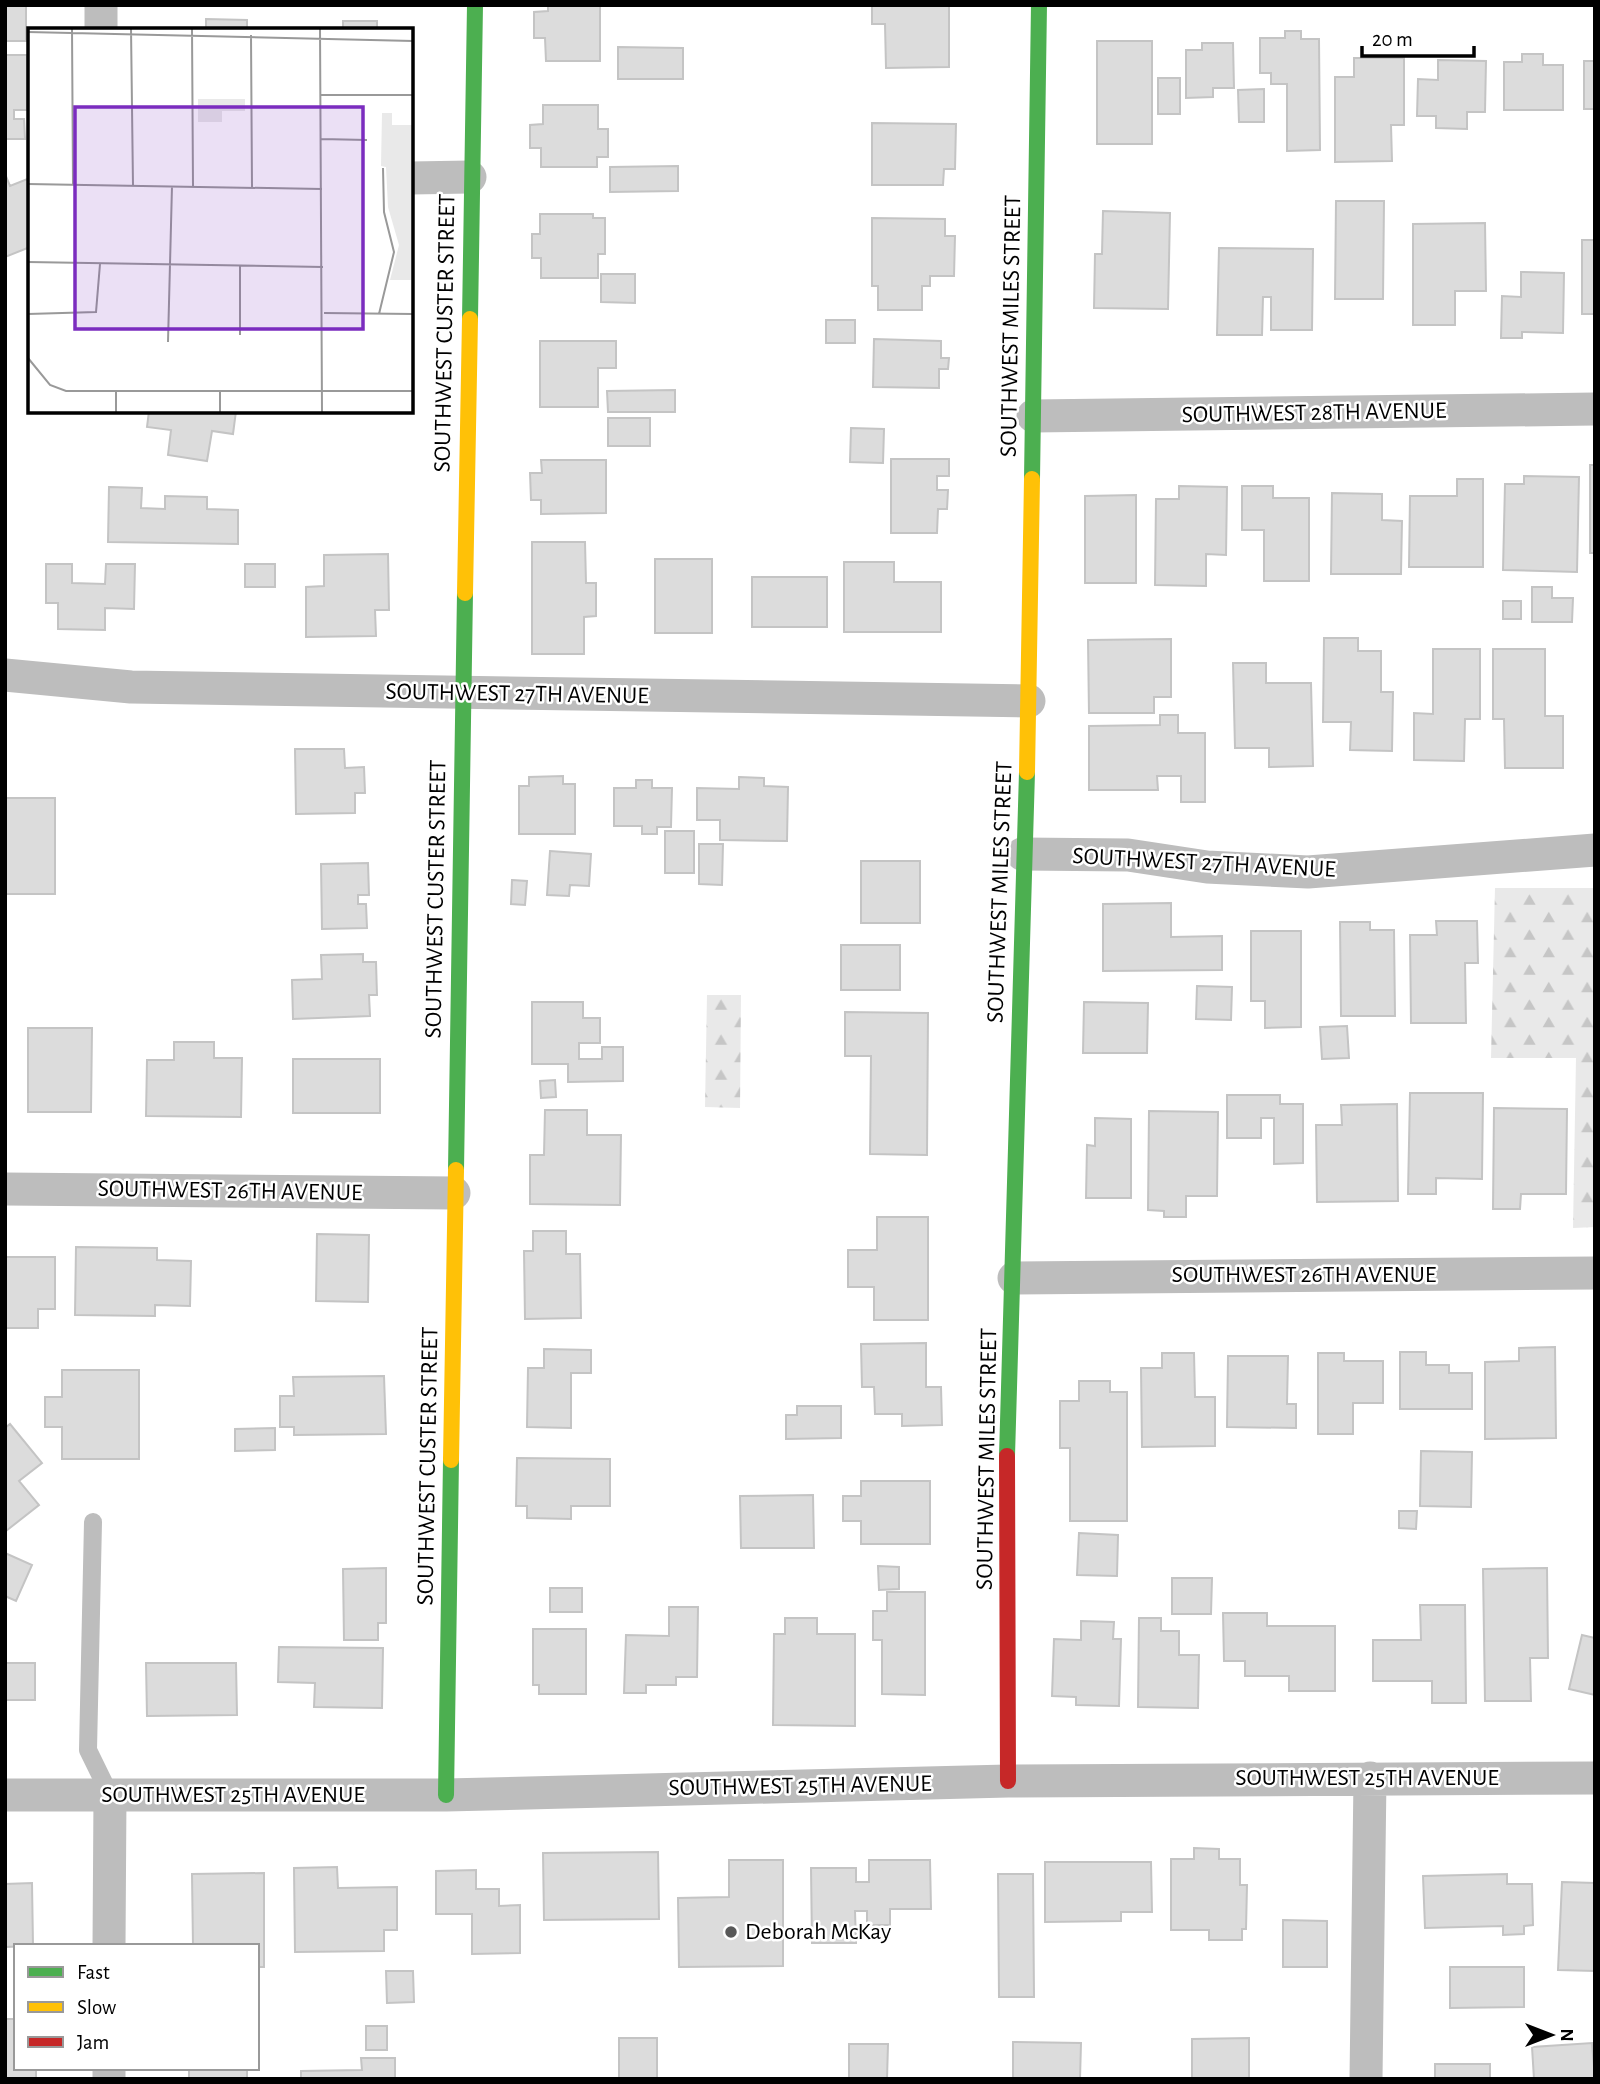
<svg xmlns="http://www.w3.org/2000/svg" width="1600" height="2084" font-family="'Alegreya Sans',sans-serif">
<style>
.forest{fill:url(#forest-firs)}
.building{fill:#dcdcdc;stroke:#c4c4c4;stroke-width:2}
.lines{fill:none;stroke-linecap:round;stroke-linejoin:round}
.lane{stroke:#bdbdbd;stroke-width:18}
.street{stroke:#bdbdbd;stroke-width:33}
.fast{stroke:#4caf50;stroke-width:16}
.slow{stroke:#ffc107;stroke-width:16}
.jam{stroke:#c62828;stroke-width:16}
.poi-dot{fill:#595959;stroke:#fff;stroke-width:2.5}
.labels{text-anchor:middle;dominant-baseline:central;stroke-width:5;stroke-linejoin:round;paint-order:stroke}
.street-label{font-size:24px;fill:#000;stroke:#fff}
.poi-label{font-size:24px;fill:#000;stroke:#fff;text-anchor:start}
.inset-road{fill:none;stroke:#999;stroke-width:2}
.view{fill:#7b2cbf;fill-opacity:0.15;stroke:#7b2cbf;stroke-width:3.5}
.inset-edge{fill:none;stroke:#000;stroke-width:3.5}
</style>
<defs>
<pattern id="forest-firs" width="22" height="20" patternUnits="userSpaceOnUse" patternTransform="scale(1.75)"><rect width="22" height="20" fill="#e9e9e9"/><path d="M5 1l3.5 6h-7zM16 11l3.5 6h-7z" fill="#c6c6c6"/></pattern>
</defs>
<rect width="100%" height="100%" fill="#fff"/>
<!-- forest -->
<path class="forest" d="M1495,888H1595V1227L1573,1228L1576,1058H1491Z
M707,995H741L740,1108L705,1107Z"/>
<!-- building -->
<path class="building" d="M5,5H26V41H5Z
M548,5H600V61H546L545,38H534V12L548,11Z
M872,5H949V67L886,68L885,24H872Z
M206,19L247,20V30H206Z
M343,21H377V30H343Z
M1285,31H1301V39H1319L1320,150L1287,151V84H1271V73H1260V38H1285Z
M1097,41H1152V144H1097Z
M1202,43H1233L1234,88H1213V97L1186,98V50H1202Z
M618,47L683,48V79H618Z
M1522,54H1543V65H1563V110H1504V62H1522Z
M5,55H27V110H14V119H24L25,139H5Z
M1354,58H1404V125H1391L1392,161L1335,162V77H1354Z
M1438,60L1486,61L1485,112H1467V129L1436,128V116H1417L1418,79L1438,80Z
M1584,61H1595V109H1584Z
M1158,78H1180V114H1158Z
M1264,89V122H1239L1238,90Z
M543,105H598V129H608V157H597V167H541V148H530V125L543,124Z
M872,123L956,124L955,169H944L943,185H872Z
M678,166V191L610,192V167Z
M5,174L10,186L30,178V247L5,257Z
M1336,201H1384L1383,299H1335Z
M1103,211L1170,213L1168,309L1094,308L1095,254H1102Z
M540,214H593V218H605V254H598V278H541V258H532V234H540Z
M872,218L945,219V236H955L954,276H930V286H922V310H878V286H872Z
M1485,223L1486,291H1455V325H1413V224Z
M1582,240H1595V314H1582Z
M1219,248L1313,249L1312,330H1271V297H1263L1262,335H1217Z
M1521,272L1564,273L1563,333L1522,332V338H1501L1502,296L1521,297Z
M601,274H635V303L601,302Z
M826,320H855V343H826Z
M874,339L941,341V358H949L948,369H939V388L873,387Z
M540,341H616V368H598V407H540Z
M675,390V412H608L607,391Z
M149,411H236L233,434L212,431L207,461L168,455L171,430L147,427Z
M608,418H650V446H608Z
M851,428L884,429L883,463L850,462Z
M891,459H949V476H937V490H948L947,509H938L937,533H891Z
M541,460H606V513L541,514V500H531L530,473H542Z
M1590,465H1595V553H1590Z
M1524,476L1579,477L1577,572L1503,570L1505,484H1524Z
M1457,479H1483V567H1409L1410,496H1457Z
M1179,486L1227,487L1226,555L1206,554V586L1155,585L1156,499H1179Z
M1242,486H1273V498H1309V581H1264V530H1242Z
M109,487L142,488L141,508L165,509V496L207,497V509L238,510V544L108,542Z
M1332,493L1382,494V520L1402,521L1401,574H1331Z
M1136,495V583H1085V496Z
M532,542H585L586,583H596V616L584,617V654H532Z
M388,554L389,610H375L376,636L306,637V587L324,586V555Z
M655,559H712V633H655Z
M844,562H894V582H941V632H844Z
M46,564H72V583L105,584L106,564H135L134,609L105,608V630L58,629V603H46Z
M245,564H275V587H245Z
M752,577H827V627H752Z
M1532,587H1552V598H1573L1572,622H1532Z
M1503,601H1521V619H1503Z
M1324,638H1358V651H1381V692H1393L1392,751L1350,750L1351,722H1323Z
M1171,639V697H1154V713H1089L1088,640Z
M1433,649H1480V719H1465L1464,761L1414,760V713L1433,714Z
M1493,649H1545V716H1563V768H1505L1504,719H1493Z
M1233,663H1266V683H1311L1313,766L1269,767V748H1235Z
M1160,715H1178V733H1205V802H1181V776H1157L1158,790H1089V726L1160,725Z
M295,749H344L345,768L364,767L365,793H355V813L296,814Z
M563,776V784H575V834H519V786H529V777Z
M739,777L764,778V786L788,787L787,841L720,840V820H697V788L739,789Z
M636,780H652V788H672L671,827H657V834H642V826H614V788H636Z
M5,798H55V894H5Z
M665,831H694V873H665Z
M699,844H723L722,885L699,884Z
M550,851L591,854L589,886L570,885L569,896L547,895Z
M861,861H920V923H861Z
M368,863L369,895H358V904H366L367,928L322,929L321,864Z
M512,880L527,881L525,905L511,904Z
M1171,903V937L1222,936V970L1103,971V904Z
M1436,921H1477L1478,963H1465L1466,1023H1411L1410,935H1437Z
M1340,922H1370V930H1394L1395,1016H1341Z
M1251,931H1301V1027L1265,1028V1001H1251Z
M841,945H900V990H841Z
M363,954V962H376L377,995H369L370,1016L293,1019L292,980L322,979L321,955Z
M1197,986L1232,987L1231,1020L1196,1019Z
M532,1002H583V1018H600V1043H579V1059H602V1047H623V1081L568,1082V1064H532Z
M1084,1002L1148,1003L1147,1053H1083Z
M845,1012L928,1013L927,1155L870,1154L871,1056H845Z
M1347,1026L1349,1058L1322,1059L1320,1027Z
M28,1028H92L91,1112H28Z
M174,1042H214V1058H242L241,1117L146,1116L147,1060H174Z
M293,1059H380V1113H293Z
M555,1080L556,1097L541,1098L540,1081Z
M1410,1093H1483L1482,1179L1436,1178V1194H1408Z
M1227,1095H1280V1104H1303V1163L1274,1164V1118H1261V1138H1227Z
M1397,1104L1398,1201L1317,1202L1316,1125H1342L1341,1105Z
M1494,1108L1567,1109L1566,1194H1521L1520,1209H1493Z
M545,1110H587V1135H621L620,1205L530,1204V1155H544Z
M1149,1111L1218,1112L1217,1196H1186V1217H1164V1211L1148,1210Z
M1095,1118L1131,1119V1198H1086L1087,1145L1095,1146Z
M877,1217H928V1320H874V1287H848V1250H877Z
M533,1231H566V1254H580L581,1318L525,1319L524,1251H533Z
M317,1234L369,1235L368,1302L316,1301Z
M76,1247L157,1248V1260L191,1261L190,1306L155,1305V1316L75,1315Z
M5,1257H55V1309H38V1328H5Z
M926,1343V1387H941L942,1425L902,1426V1414H875L874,1387H862L861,1344Z
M1555,1347L1556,1438L1485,1439V1362L1519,1361V1348Z
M544,1349L591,1350V1373H571V1428L527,1427L528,1368H544Z
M1400,1352H1426V1365H1449V1373H1472V1409H1400Z
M1162,1353H1194L1195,1397H1215V1446L1142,1447L1141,1368H1162Z
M1318,1353H1344V1361H1383V1403H1353V1434H1318Z
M1228,1356H1288L1287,1404H1296V1428L1227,1427Z
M62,1370H139V1459H62V1427H45V1397H62Z
M384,1376L386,1434L294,1435V1427H280V1396H294L293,1377Z
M1079,1381H1110V1392H1127V1521H1070V1448H1060V1401H1079Z
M797,1406H841V1438L786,1439V1415H797Z
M10,1424L42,1463L19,1481L39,1505L6,1531L5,1428Z
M275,1428V1450L235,1451V1429Z
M1421,1451L1472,1452L1471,1507L1420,1506Z
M517,1458L610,1459V1506H571V1519L527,1518V1506H516Z
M861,1481H930V1544H861V1521H843V1496H861Z
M813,1495L814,1548H741L740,1496Z
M1399,1511H1417L1416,1529L1399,1528Z
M1079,1533L1118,1535L1117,1576L1077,1575Z
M5,1553L32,1565L16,1601L5,1596Z
M878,1566L899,1567V1589L879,1590Z
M386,1568V1623H378V1640H344L343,1569Z
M1547,1568L1548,1658H1530L1531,1701H1485L1483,1569Z
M1172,1578H1212L1211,1614H1172Z
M550,1588H582V1612H550Z
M887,1592H925V1695L882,1694V1640H873V1611H887Z
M1420,1605H1465L1466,1703H1432V1681H1373V1640H1421Z
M669,1607H698L697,1677H676V1685H646V1693H624L626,1635L669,1636Z
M1223,1613H1267V1626H1335V1691H1289V1676H1245V1661H1224Z
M785,1618H817V1634H855V1726L773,1725L774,1634H785Z
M1139,1618H1161V1631H1179V1655H1199L1198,1708L1138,1707Z
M1081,1621L1114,1622L1113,1639H1121L1119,1706L1076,1705V1697L1052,1696L1054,1639L1081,1640Z
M533,1629H586V1694H539V1685H533Z
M1582,1635L1595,1638V1695L1569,1689Z
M279,1647L383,1648L382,1708L314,1707L315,1683L278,1682Z
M5,1663H35V1700H5Z
M146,1663H236L237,1715L147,1716Z
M1194,1848L1219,1849V1859H1240V1885H1247L1246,1929H1242V1940H1209V1930H1171V1859H1194Z
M658,1852L659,1919L544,1920L543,1853Z
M729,1860H783V1966L679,1967L678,1898L729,1897Z
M869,1860H930L931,1909H890V1925H867V1911H855L856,1943H812L811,1868H856V1882H869Z
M1045,1862H1151L1152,1912H1121V1921L1045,1922Z
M337,1867L338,1888L397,1887V1930H384V1951L295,1952L294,1868Z
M476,1870V1889H499V1906L520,1905V1953L472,1954V1914H436V1871Z
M264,1873V1967H257V1946H193L192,1874Z
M998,1874H1033L1034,1997H999Z
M1507,1874V1884H1532L1533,1925L1524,1926V1934L1503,1935V1926L1425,1928L1423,1876Z
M1562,1882L1595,1883V1971L1558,1970Z
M32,1883L33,1946L5,1947V1884Z
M1283,1920L1327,1921V1967H1283Z
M1450,1967H1524V2007L1450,2008Z
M386,1971H413L414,2002L387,2003Z
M5,2019H16V2068H36V2079H5Z
M366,2026H387V2050H366Z
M619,2038H657V2078H619Z
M1249,2038V2079H1192V2039Z
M1013,2042L1081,2043L1080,2079H1013Z
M1592,2043L1595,2079H1534L1532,2047Z
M849,2044H888L887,2079H849Z
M361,2058H395V2079H301V2071L362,2070Z
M1435,2064H1490V2079H1435Z
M189,2068H247V2079H189Z"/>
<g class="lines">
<!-- lane -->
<path class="lane" d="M93,1522L88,1750L110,1795"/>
<!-- street -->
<path class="street" d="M101,30V5
M411,178L470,177
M1033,416L1595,409
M5,675L131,687L1029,701
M1022,854L1128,855L1207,867L1308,872L1595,850
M5,1189L454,1193
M1014,1278L1595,1273
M5,1795H446L1008,1781L1595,1778
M109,1946L110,1795
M109,2079V2068
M1366,2079L1370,1778"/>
<!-- fast -->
<path class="fast" d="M470,319L475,5
M1032,479L1039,5
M456,1170L465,593
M1007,1456L1027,772
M446,1795L451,1460"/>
<!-- slow -->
<path class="slow" d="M465,593L470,319
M1027,772L1032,479
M451,1460L456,1170"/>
<!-- jam -->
<path class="jam" d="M1007,1456L1008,1781"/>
</g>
<!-- markers -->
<circle class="poi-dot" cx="731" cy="1932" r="7"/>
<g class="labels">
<!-- street labels -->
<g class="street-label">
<text transform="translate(1011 326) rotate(-89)">SOUTHWEST MILES STREET</text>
<text transform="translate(445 333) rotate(-89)">SOUTHWEST CUSTER STREET</text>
<text transform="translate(1314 413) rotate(-1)">SOUTHWEST 28TH AVENUE</text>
<text transform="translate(517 694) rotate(1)">SOUTHWEST 27TH AVENUE</text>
<text transform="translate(1204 863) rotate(3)">SOUTHWEST 27TH AVENUE</text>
<text transform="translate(1000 892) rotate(-88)">SOUTHWEST MILES STREET</text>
<text transform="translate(436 899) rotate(-89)">SOUTHWEST CUSTER STREET</text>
<text transform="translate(230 1191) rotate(1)">SOUTHWEST 26TH AVENUE</text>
<text x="1304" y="1275">SOUTHWEST 26TH AVENUE</text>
<text transform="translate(987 1459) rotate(-89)">SOUTHWEST MILES STREET</text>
<text transform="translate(428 1466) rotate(-89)">SOUTHWEST CUSTER STREET</text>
<text x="1367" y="1778">SOUTHWEST 25TH AVENUE</text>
<text transform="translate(800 1786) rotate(-1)">SOUTHWEST 25TH AVENUE</text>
<text x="233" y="1795">SOUTHWEST 25TH AVENUE</text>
</g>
<!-- poi labels -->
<g class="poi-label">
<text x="745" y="1932">Deborah McKay</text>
</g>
</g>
<!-- overview -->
<g transform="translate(28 28)">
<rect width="385" height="385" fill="#fff"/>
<path d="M170,71H217V83H194V94H170Z" fill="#e9e9e9"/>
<path d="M354,85H364V97H385V252H362L371,217L360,179L358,139L353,138Z" fill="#e9e9e9"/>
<path class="inset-road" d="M44,0L45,157M103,0L105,158M164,0L165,159M292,0L294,385M0,4L385,13M223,7L224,160M293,67H385M293,111L339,112M0,156L294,161M0,234L295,239M296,285L385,286M0,286L68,284L72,236M351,286L366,224L356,184L355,140M212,307V238M140,314L144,158M0,330L22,357L38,363H385M88,385V363M192,385V363"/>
<path class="view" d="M47,79H335V301H47Z"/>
<rect width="385" height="385" class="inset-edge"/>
</g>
<!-- border -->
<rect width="1600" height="2084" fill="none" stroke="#000000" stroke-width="14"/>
<!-- legend -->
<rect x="14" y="1944" width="245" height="126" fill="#ffffff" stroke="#999999" stroke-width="2"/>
<rect x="28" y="1967" width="35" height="10" fill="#4caf50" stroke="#999999" stroke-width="2"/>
<text x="77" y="1979" font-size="21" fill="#000000">Fast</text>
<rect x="28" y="2002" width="35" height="10" fill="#ffc107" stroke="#999999" stroke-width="2"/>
<text x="77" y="2014" font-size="21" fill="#000000">Slow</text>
<rect x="28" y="2037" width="35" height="10" fill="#c62828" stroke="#999999" stroke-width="2"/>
<text x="77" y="2049" font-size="21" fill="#000000">Jam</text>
<!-- north arrow -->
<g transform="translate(1551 2035) rotate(90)" stroke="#ffffff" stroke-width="5" paint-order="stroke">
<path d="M0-5L12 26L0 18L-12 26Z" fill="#000000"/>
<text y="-10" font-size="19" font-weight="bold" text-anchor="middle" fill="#000000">N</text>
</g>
<!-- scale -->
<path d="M1362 46v10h112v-10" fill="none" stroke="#000000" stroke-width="3.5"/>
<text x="1372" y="46" font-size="21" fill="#000000" stroke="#ffffff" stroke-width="5" paint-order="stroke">20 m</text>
</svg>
